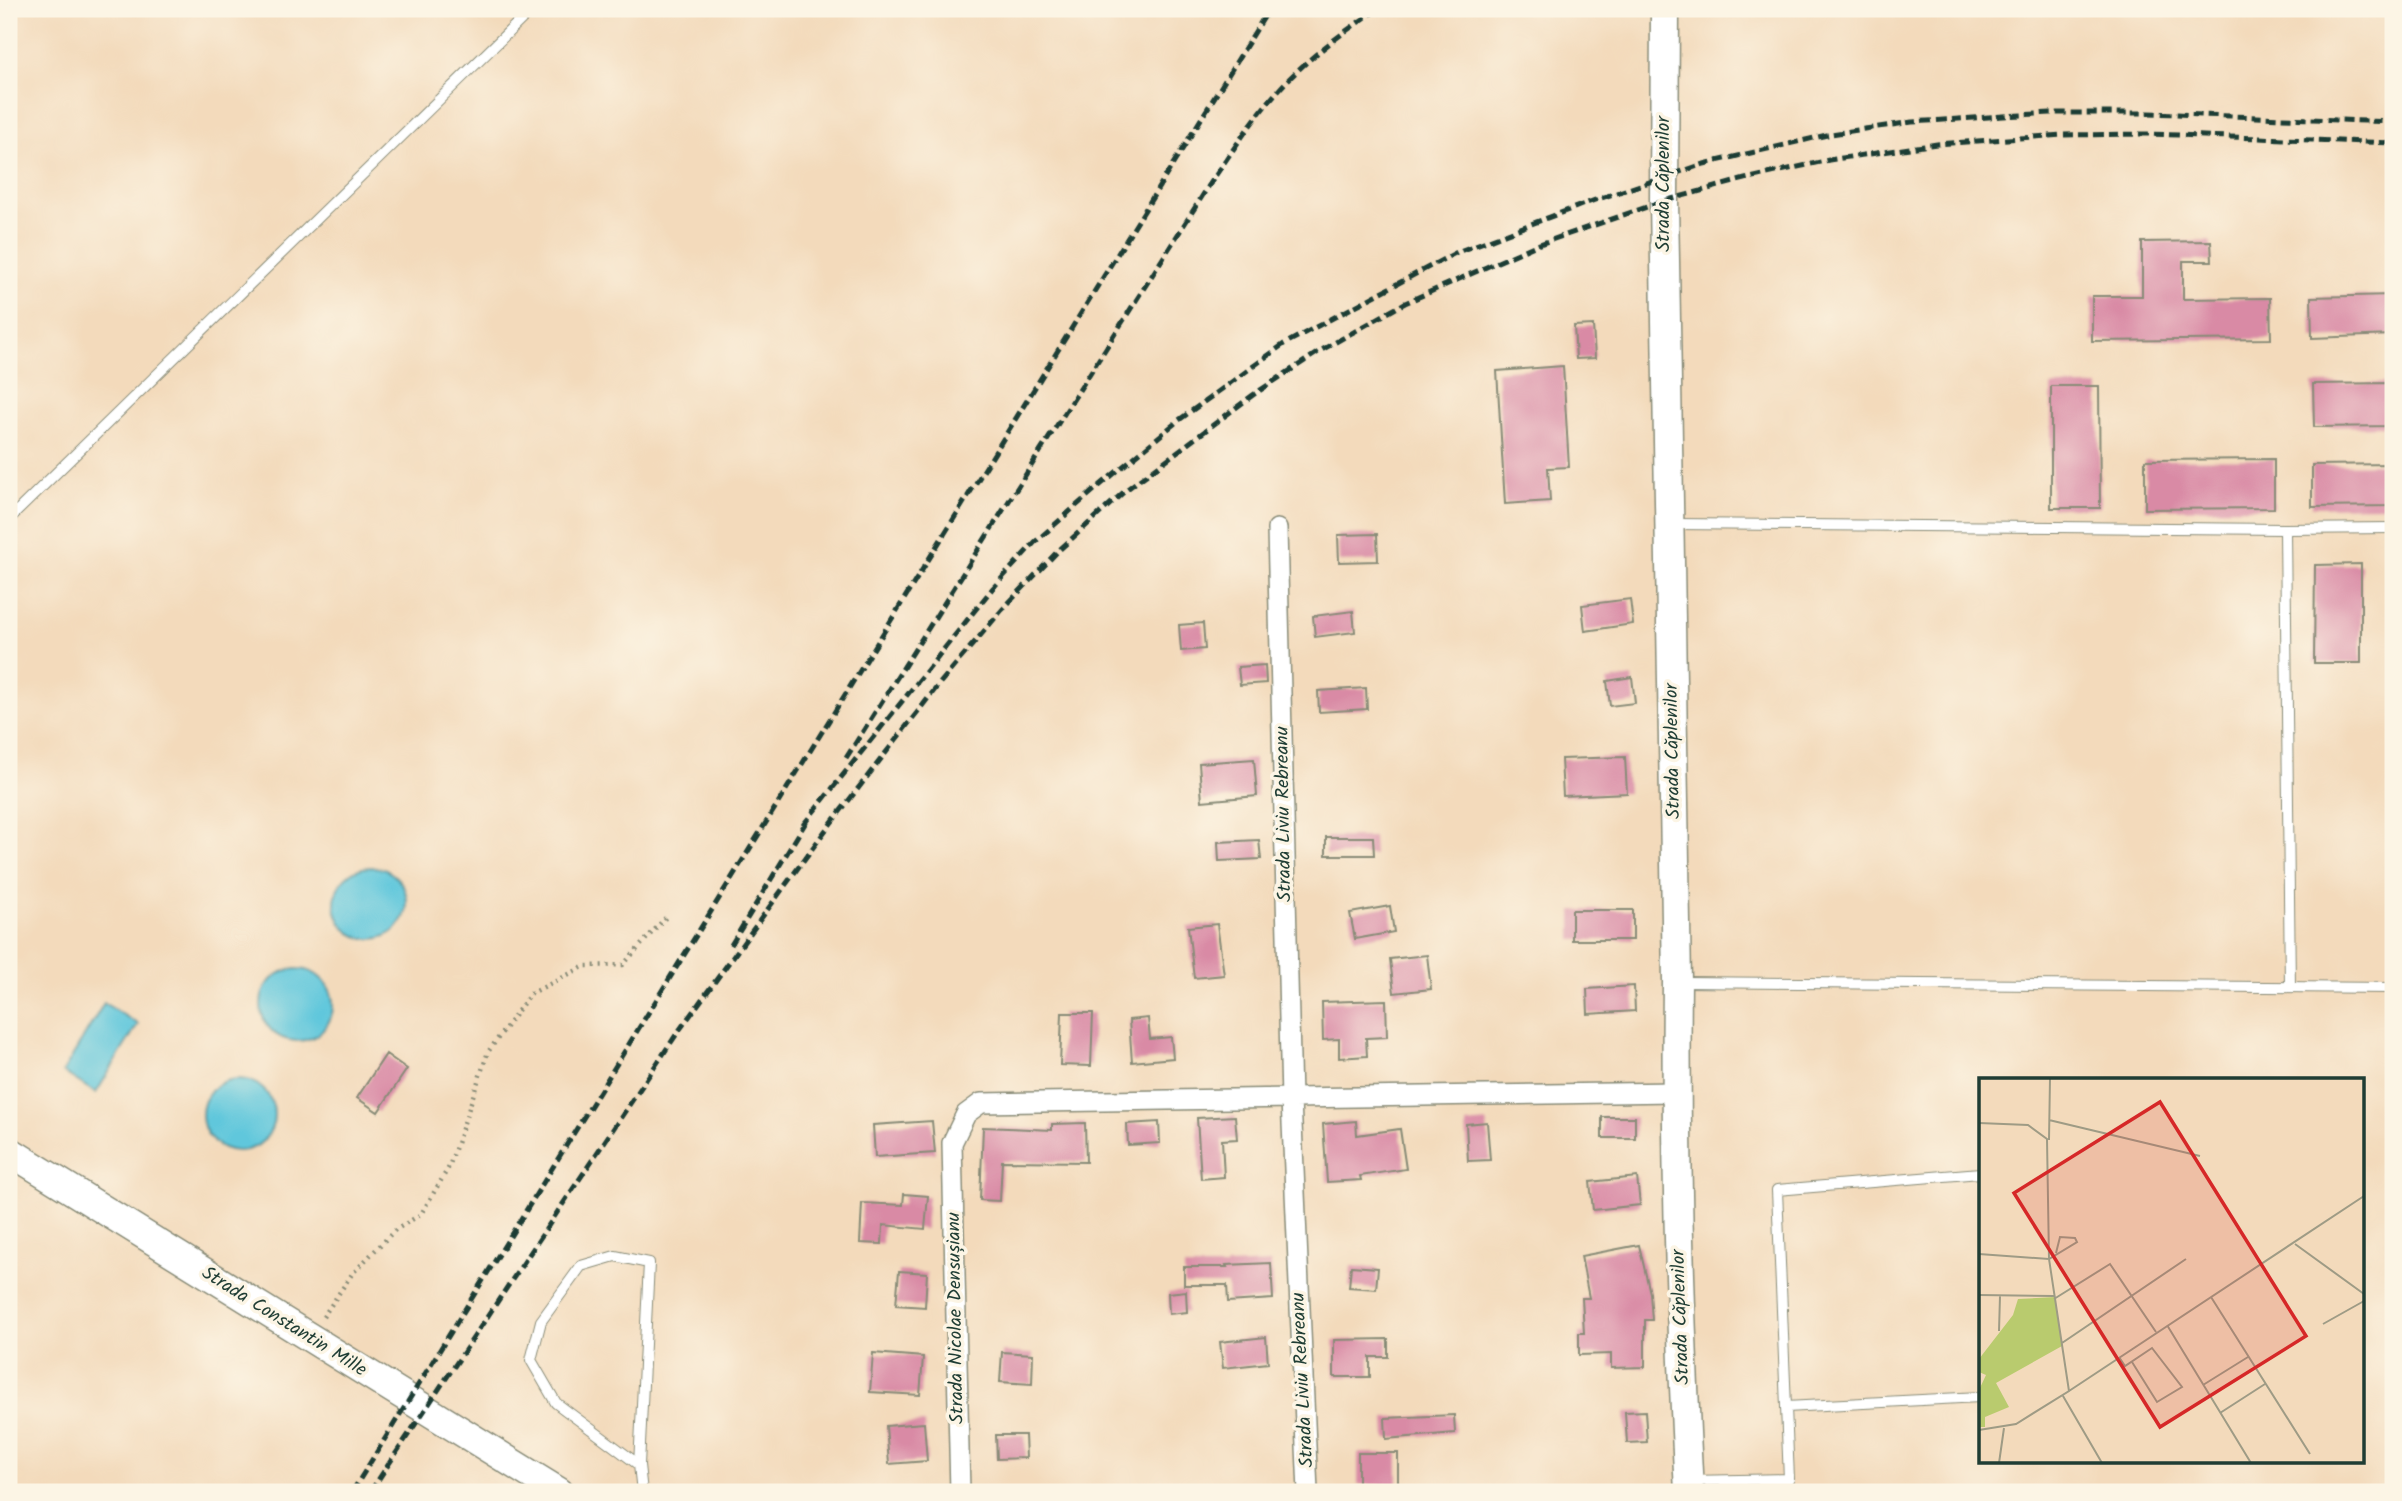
<svg xmlns="http://www.w3.org/2000/svg" width="2402" height="1501" font-family="Kalam,sans-serif">
<style>
.water{fill:#60c7dc;stroke:#408288;stroke-width:2}
.building{fill:#d98aa5}
.lines{fill:none;stroke-linecap:round;stroke-linejoin:round}
.lane-casing{stroke:#898c78;stroke-width:12}
.street-casing{stroke:#898c78;stroke-width:22}
.secondary-casing{stroke:#898c78;stroke-width:31}
.path{stroke:#898c78;stroke-width:4.5;stroke-dasharray:2 5;stroke-linecap:butt}
.lane{stroke:#fff;stroke-width:10}
.street{stroke:#fff;stroke-width:19}
.secondary{stroke:#fff;stroke-width:28}
.rail{stroke:#1f3d34;stroke-width:5;stroke-dasharray:10 5;stroke-linecap:butt}
.labels{text-anchor:middle;dominant-baseline:central;stroke-width:7;stroke-linejoin:round;paint-order:stroke}
.street-label{font-size:19px;fill:#1f3d34;stroke:#fcf5e5}
.inset-road{fill:none;stroke:#9e9b85;stroke-width:2}
.view{fill:#d62828;fill-opacity:0.15;stroke:#d62828;stroke-width:3.5}
.inset-edge{fill:none;stroke:#1f3d34;stroke-width:3.5}
</style>
<rect width="100%" height="100%" fill="#fcf5e5"/>
<filter id="ink" filterUnits="userSpaceOnUse"><feTurbulence type="fractalNoise" baseFrequency=".0143" numOctaves="2"/><feDisplacementMap in="SourceGraphic" scale="14" xChannelSelector="R" yChannelSelector="G"/><feConvolveMatrix kernelMatrix="1 2 1 2 8 2 1 2 1" color-interpolation-filters="sRGB"/></filter>
<filter id="wash" filterUnits="userSpaceOnUse"><feTurbulence type="fractalNoise" baseFrequency=".00686" numOctaves="4" result="noise"/><feDisplacementMap in="SourceGraphic" scale="28" xChannelSelector="R" yChannelSelector="G"/><feGaussianBlur stdDeviation="1.57" result="paint"/><feColorMatrix in="noise" values="0 0 0 0 0 0 0 0 0 0 0 0 0 0 0 0 0 1.4 0 .05"/><feComposite in="paint" operator="in"/></filter>
<g filter="url(#wash)">
<rect width="100%" height="100%" fill="#f3dabb"/>
<!-- water -->
<path class="water" d="M335 903a36 36 0 1 1 72 0a36 36 0 1 1-72 0Z
M261 1005a36 36 0 1 1 72 0a36 36 0 1 1-72 0Z
M104,1003L138,1024L96,1093L63,1072Z
M202 1115a36 36 0 1 1 72 0a36 36 0 1 1-72 0Z"/>
<g id="blocks">
<!-- building -->
<path class="building" d="M2211,241L2212,261H2183V299L2270,298L2271,339L2092,341V296H2142V242Z
M2393,295V335L2312,338L2311,297Z
M1593,325L1595,358L1576,359L1574,326Z
M1563,366L1569,467L1548,468L1550,501L1505,504L1497,371Z
M2393,383V426L2314,427L2313,384Z
M2051,386H2099L2100,508H2051Z
M2274,459V508L2145,509V460Z
M2393,464V506L2312,507V465Z
M1377,534L1378,561L1339,562L1338,535Z
M2361,564V663H2314L2315,565Z
M1630,599L1633,624L1585,631L1582,605Z
M1353,611L1355,632L1315,637L1313,616Z
M1203,623L1205,649L1181,651L1179,625Z
M1265,665L1266,683L1240,685L1238,667Z
M1632,677L1635,703L1610,706L1607,681Z
M1366,688L1367,709L1319,712L1318,691Z
M1625,757L1627,793L1563,796L1561,759Z
M1254,759L1257,796L1202,801L1199,763Z
M1326,837H1373L1374,855H1326Z
M1259,840L1261,859L1219,861L1218,842Z
M1390,906L1394,932L1355,939L1350,913Z
M1572,910H1633V940H1572Z
M1217,924L1224,975L1194,978L1188,927Z
M1427,955L1431,989L1394,993L1390,959Z
M1634,986L1635,1011L1588,1014L1587,989Z
M1386,1000L1387,1037L1366,1038L1367,1056L1339,1058V1039L1323,1040L1322,1002Z
M1062,1013H1093L1091,1066L1060,1065Z
M1148,1018L1150,1039L1171,1037L1173,1058L1132,1062L1129,1020Z
M386,1054L407,1069L378,1112L357,1098Z
M1235,1116L1237,1139L1222,1140L1224,1177L1201,1179L1197,1118Z
M1602,1117H1635V1138H1602Z
M932,1121L935,1153L875,1157L873,1125Z
M1356,1121L1357,1135L1400,1129L1406,1169L1360,1176L1361,1180L1327,1182L1323,1124Z
M1159,1122L1160,1143L1128,1145L1127,1124Z
M1487,1122L1490,1160L1468,1161L1466,1124Z
M1085,1123L1086,1162L1002,1161L1000,1201L980,1200L983,1127L1052,1130V1124Z
M1637,1177L1640,1205L1593,1210L1590,1182Z
M904,1194L928,1196L925,1229L883,1225L882,1244L860,1243L862,1203L903,1205Z
M1639,1245L1650,1293L1652,1320H1645V1367L1611,1368V1354L1579,1355V1333H1584L1582,1298H1589L1581,1256Z
M1271,1263L1273,1299L1228,1302L1227,1285H1184V1267H1227L1226,1265Z
M1351,1266L1378,1268L1376,1289L1349,1287Z
M899,1271L927,1273L925,1307L896,1305Z
M1186,1291L1187,1312L1169,1314L1168,1293Z
M1266,1337L1268,1363L1223,1368L1220,1342Z
M1388,1339V1357H1370V1377H1334V1340Z
M1002,1352L1033,1354L1032,1384L1000,1382Z
M873,1353L923,1357L920,1395L870,1392Z
M1645,1411L1647,1442L1627,1443L1625,1412Z
M1454,1415L1455,1433L1386,1439L1385,1418Z
M924,1423L927,1461L889,1464L886,1426Z
M996,1435H1025L1026,1458L997,1459Z
M1358,1453H1398V1485H1358Z"/>
</g>
</g>
<g filter="url(#ink)">
<use href="#blocks" fill-opacity="0" stroke="#898c78" stroke-width="2"/>
<g class="lines">
<!-- lane casing -->
<g class="lane-casing">
<path id="lane" d="M9,519L532,9
M1673,524L2285,529L2393,528
M2285,529L2290,987
M1680,982L2393,988
M1786,1407L1980,1397
M639,1465L556,1403L531,1360L541,1321L581,1266L615,1256L649,1263L639,1465L642,1492
M1690,1481L1789,1479L1777,1190L1980,1173"/>
</g>
<!-- street casing -->
<g class="street-casing">
<path id="street" d="M1277,529L1291,1100L1308,1492
M960,1492L952,1143L966,1114L981,1103L1675,1092"/>
</g>
<!-- secondary casing -->
<g class="secondary-casing">
<path id="secondary" d="M1665,9L1664,201L1677,982C1675,1152 1680,1322 1689,1492
M9,1151L559,1492"/>
</g>
<!-- path -->
<path class="path" d="M323,1317L352,1274L394,1231L421,1214L449,1167L488,1052L530,994L585,966L623,965L667,916"/>
<!-- lane -->
<use href="#lane" class="lane"/>
<!-- street -->
<use href="#street" class="street"/>
<!-- secondary -->
<use href="#secondary" class="secondary"/>
<!-- rail -->
<path class="rail" d="M846,758L1208,187C1232,151 1256,114 1285,83C1313,54 1345,31 1378,9
M803,825L992,589L1035,542L1092,492L1179,420L1284,344L1457,252L1595,200L1704,164L1831,134L1912,122L2051,113H2148L2393,122
M731,945L809,817
M352,1492L1269,9
M370,1492L678,1032L825,831L940,683L1002,610L1058,551L1126,490L1253,395L1320,351L1405,303L1534,246L1664,201L1745,179L1829,160L1937,144L2062,135L2149,134L2393,143"/>
</g>
</g>
<g class="labels">
<!-- street labels -->
<g class="street-label">
<text transform="translate(1664 184) rotate(-90)">Strada Căplenilor</text>
<text transform="translate(1673 751) rotate(-91)">Strada Căplenilor</text>
<text transform="translate(1284 814) rotate(-91)">Strada Liviu Rebreanu</text>
<text transform="translate(1681 1317) rotate(-92)">Strada Căplenilor</text>
<text transform="translate(956 1318) rotate(-91)">Strada Nicolae Densușianu</text>
<text transform="translate(284 1322) rotate(32)">Strada Constantin Mille</text>
<text transform="translate(1303 1380) rotate(-93)">Strada Liviu Rebreanu</text>
</g>
</g>
<!-- overview -->
<g transform="translate(1979 1078)">
<rect width="385" height="385" fill="#f3dabb"/>
<path d="M76,219L83,268L17,305L30,329L6,339V349H1L0,312L7,297L0,294V281L34,237L39,221Z" fill="#b9cb6e"/>
<path class="inset-road" d="M70,42L221,78M0,45L49,47L68,61L70,181L90,313L37,346L0,352M70,62L71,0M316,166L385,216M0,176L70,181L98,164L96,160L81,159L77,175M0,217L75,218M232,219L331,376M75,221L131,186L177,254M344,246L385,223M188,247L272,385M20,253L21,218M83,265L207,181M140,279L146,288L173,270L203,309L178,324L153,284M224,307L269,279M90,313L385,118M84,318L123,385M241,335L286,306M20,385L25,350"/>
<path class="view" d="M181,24L327,258L181,349L35,115Z"/>
<rect width="385" height="385" class="inset-edge"/>
</g>
<!-- margin -->
<rect width="2402" height="1501" fill="none" stroke="#fcf5e5" stroke-width="35"/>
</svg>
